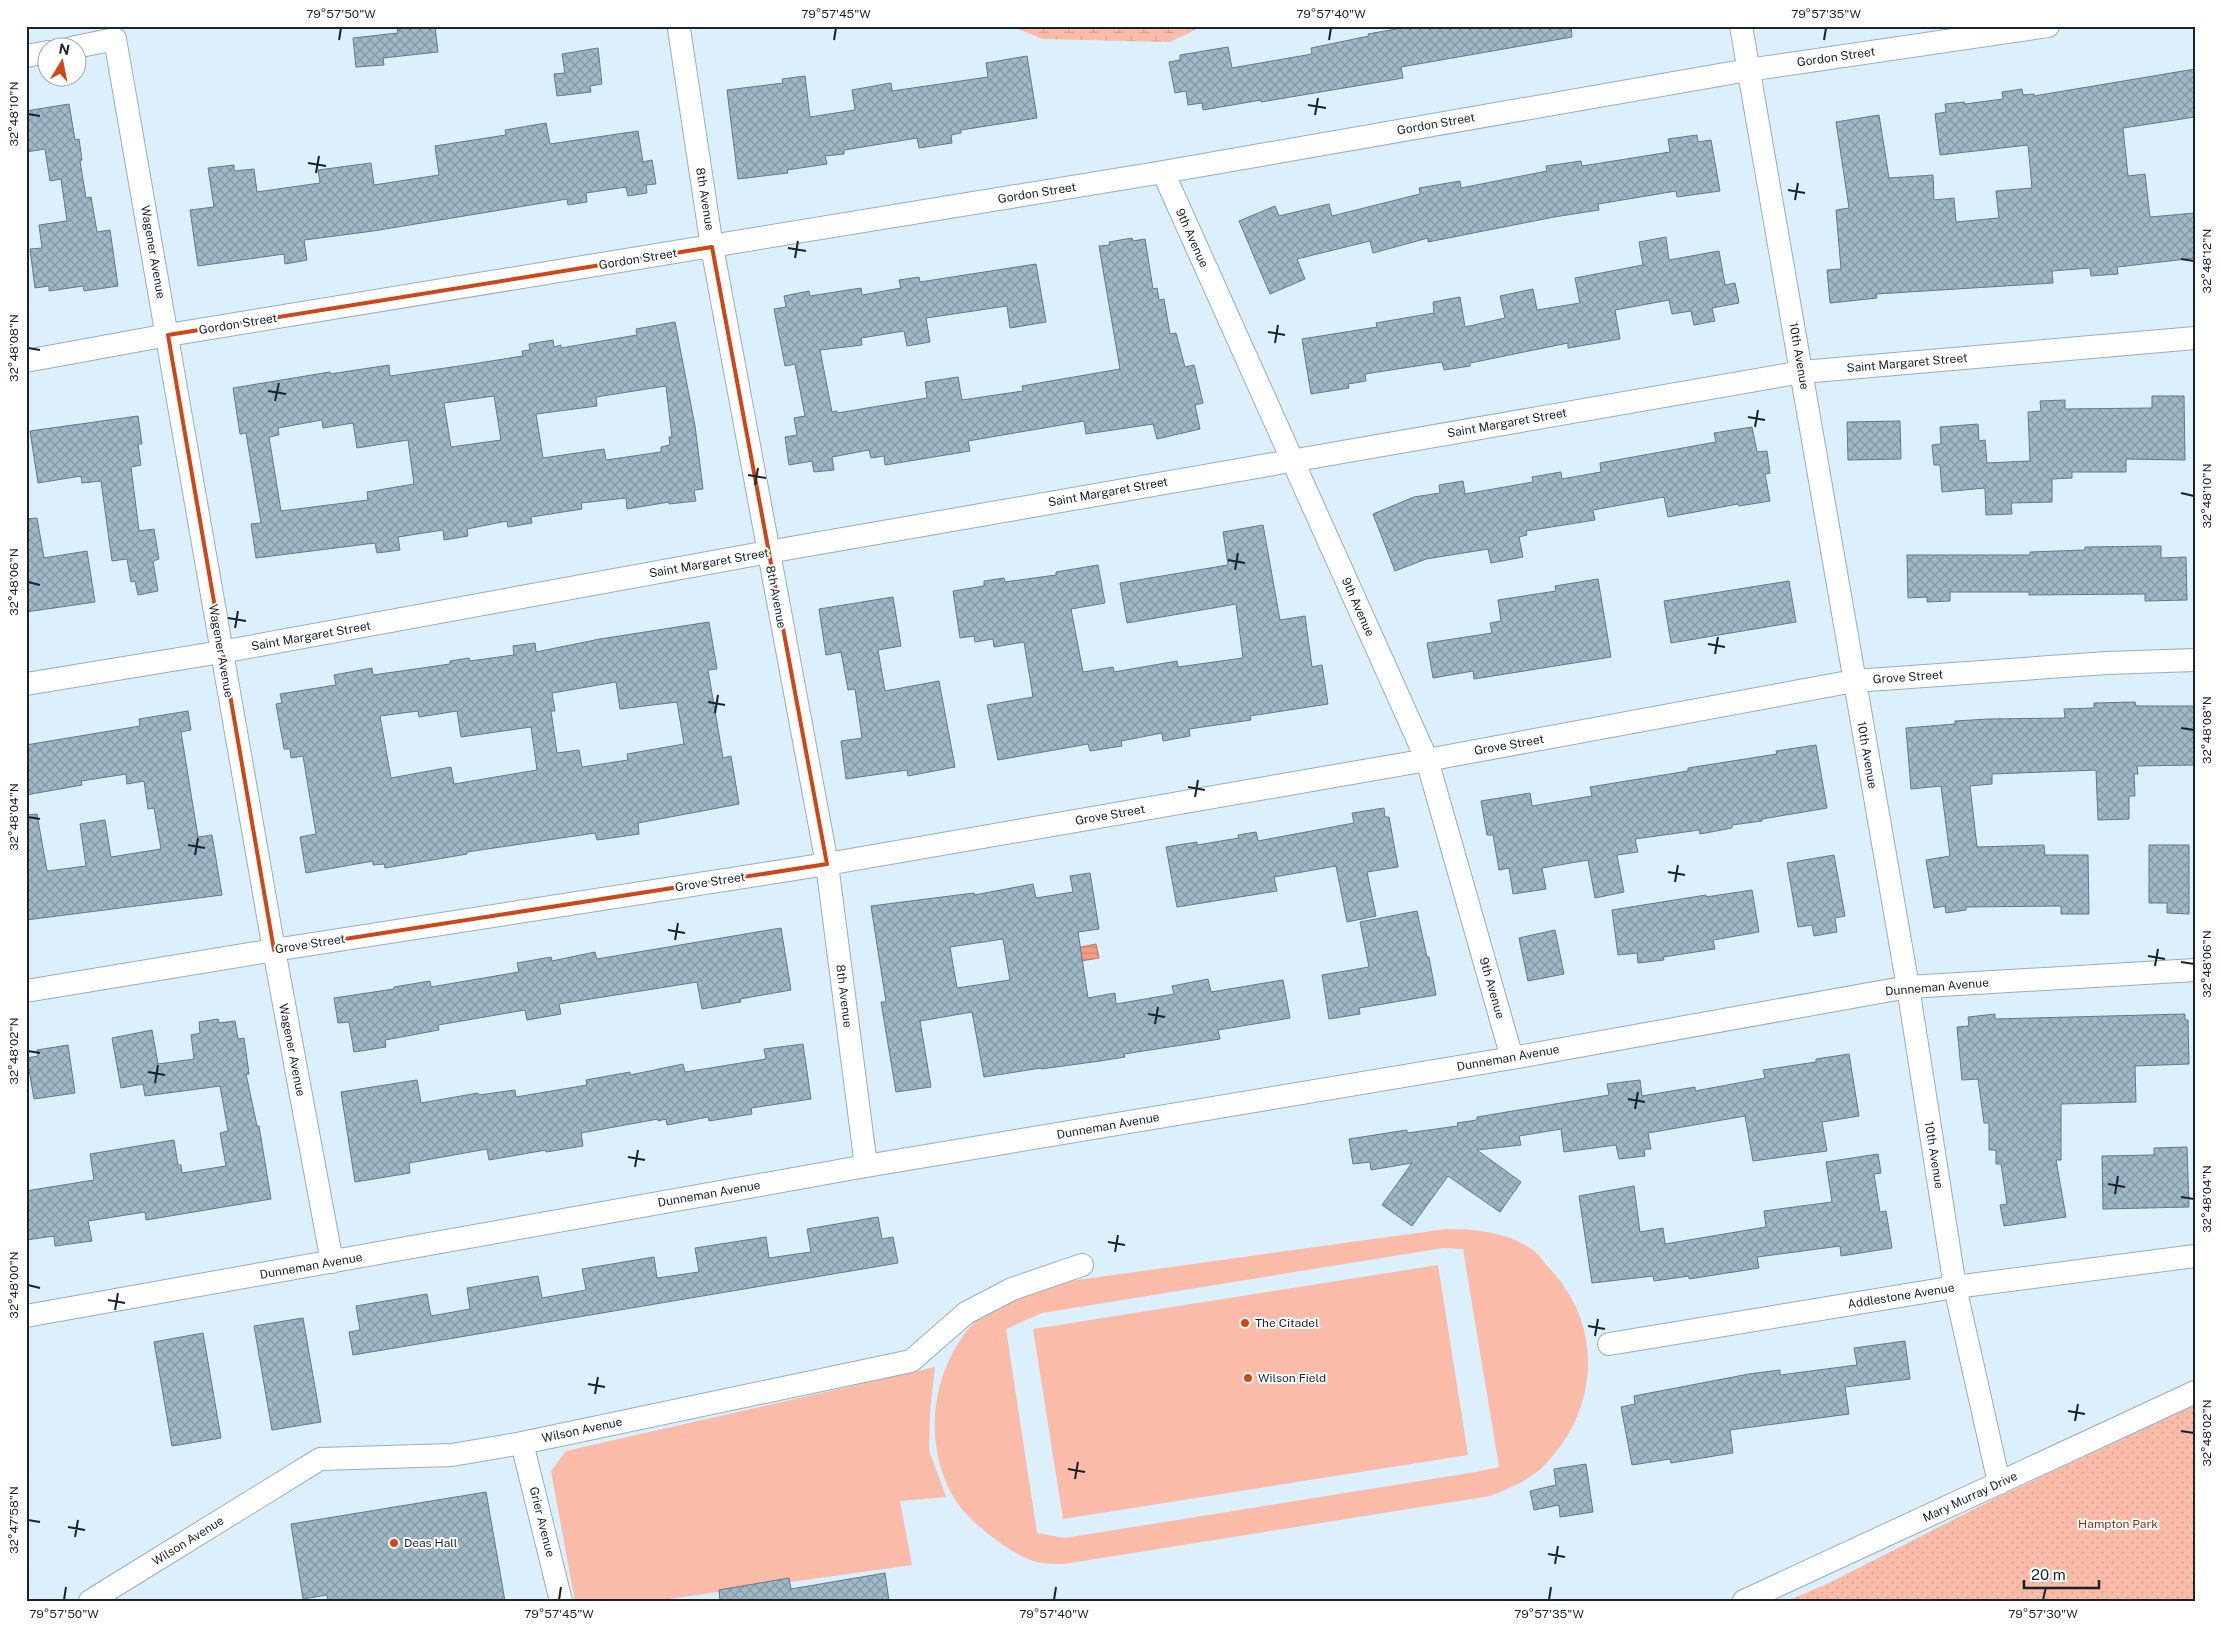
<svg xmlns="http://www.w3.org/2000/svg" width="2221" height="1627" font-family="'Public Sans',sans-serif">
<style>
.wetland{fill:url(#wetland-marsh)}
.park{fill:url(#park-dots)}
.pitch{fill:#fabba8;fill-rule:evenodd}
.water{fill:url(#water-rules);stroke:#b07868}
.building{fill:url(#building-cross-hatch);stroke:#617988;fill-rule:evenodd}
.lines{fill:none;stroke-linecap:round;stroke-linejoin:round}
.minor-casing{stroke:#96aebf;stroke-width:24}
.minor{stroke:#fff;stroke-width:22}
.marked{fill:none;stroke:#cf4717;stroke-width:4;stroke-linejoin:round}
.ticks{fill:none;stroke:#192329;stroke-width:2}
.poi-dot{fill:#cf4717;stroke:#fff;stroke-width:2}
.labels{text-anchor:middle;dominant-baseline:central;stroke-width:4;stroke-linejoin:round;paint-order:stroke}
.street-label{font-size:12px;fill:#192329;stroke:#fff}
.poi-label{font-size:12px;fill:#192329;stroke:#fff;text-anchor:start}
.park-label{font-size:12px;fill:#91300e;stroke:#fff}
.neatline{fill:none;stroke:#192329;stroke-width:2}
.ticks-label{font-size:12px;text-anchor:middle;fill:#192329}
</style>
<defs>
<pattern id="wetland-marsh" width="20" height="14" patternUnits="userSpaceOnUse" patternTransform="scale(1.25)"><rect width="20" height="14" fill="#fabba8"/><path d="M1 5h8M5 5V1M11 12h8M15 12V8" fill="none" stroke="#d6a091"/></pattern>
<pattern id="park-dots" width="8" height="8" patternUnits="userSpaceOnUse" patternTransform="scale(1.25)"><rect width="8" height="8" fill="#fabba8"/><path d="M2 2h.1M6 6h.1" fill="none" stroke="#d6a091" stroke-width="1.8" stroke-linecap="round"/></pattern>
<pattern id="water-rules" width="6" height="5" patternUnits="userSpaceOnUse" patternTransform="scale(1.25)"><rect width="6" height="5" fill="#f19c83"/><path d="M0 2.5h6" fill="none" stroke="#ce8671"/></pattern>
<pattern id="building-cross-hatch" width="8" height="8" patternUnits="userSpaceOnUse" patternTransform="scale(1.25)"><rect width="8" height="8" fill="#a0b9c9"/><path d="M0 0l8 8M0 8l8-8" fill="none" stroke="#8296a3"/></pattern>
</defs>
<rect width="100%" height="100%" fill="#dbeffd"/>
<!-- wetland -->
<path class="wetland" d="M1010,26H1203L1170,42L1043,39Z"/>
<!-- park -->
<path class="park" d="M2195,1405V1601H1787L1829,1583L1998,1497Z"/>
<!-- pitch -->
<path class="pitch" d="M1446,1229C1476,1229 1507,1232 1533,1250C1538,1254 1543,1261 1548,1267C1596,1316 1601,1387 1562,1444C1554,1454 1545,1467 1534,1474C1521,1484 1504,1490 1490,1496L1064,1564C1055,1564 1046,1564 1037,1562C1021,1558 1004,1546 991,1536C978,1526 963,1513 954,1498C924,1446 930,1381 965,1333C976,1318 1009,1295 1026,1289C1038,1286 1051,1284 1063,1282ZM1443,1248L1463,1249L1499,1467L1476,1472L1065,1538L1037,1533L1006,1329L1042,1313Z
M1438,1265L1468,1455L1063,1519L1033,1329Z
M935,1367L930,1412L929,1450L946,1497L900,1501L912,1565L654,1601H575L551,1471L566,1451Z"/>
<!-- water -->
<path class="water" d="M1096,944L1099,958L1063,964L1061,951Z"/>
<!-- building -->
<path class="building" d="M397,26H435L438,52L383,58L384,65L356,67L353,38L398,33Z
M1413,26H1571L1572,37L1401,67L1403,78L1261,102V100L1203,110L1202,103L1188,105L1186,91L1175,93L1169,62L1180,60V55L1228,47L1232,68L1312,54L1311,48L1369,36L1368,34Z
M598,48L602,84L590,86L591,92L557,96L554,74L565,73L562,54Z
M1027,56L1037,118L961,130V133L951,135L952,143L919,148L917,138L844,150V154L825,156L827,164L787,170L788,173L738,179L727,90L783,83L782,79L805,76L810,117L855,110L852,90L891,83L892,91L988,77L986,63Z
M2195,69V117L2123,128L2128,176L2145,174L2150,217L2195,213V258L2117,267L2118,274L2091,276L2090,268L2052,271L2053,283L1876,294L1877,298L1830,303L1827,270L1841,269L1836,210L1849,208L1836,122L1879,115L1889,178L1933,175L1934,200L1954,198L1956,222L1999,218L1996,191L2032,188L2028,145L1940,155L1935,114L1946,112L1945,104L1964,102L1965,104L2003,99L2002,92L2022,89L2023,95L2034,94V96Z
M69,104L75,140L79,139L82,160L80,161L86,198L91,197L97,232L110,230L118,286L84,291L83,286L49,291V286L35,288L30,249L42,248L39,225L67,221L61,179L50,181L45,149L26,152V111Z
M546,123L550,144L638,131L643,162L652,160L656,184L646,185L647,193L628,196L626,187L586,193L587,202L568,205L567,199L373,231L304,240L307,260L285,264L284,254L198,266L190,210L214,207L208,168L234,165V171L254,169L257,192L320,183L318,170L371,163L374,185L439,175L435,146L506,135L505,130Z
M1697,135L1698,142L1711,140L1720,191L1677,197L1676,191L1598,204L1599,210L1554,217L1428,242V238L1373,253L1370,241L1297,259L1305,279L1270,294L1239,221L1275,206L1279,216L1329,204L1332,216L1420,194L1419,188L1460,181L1461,188L1547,171L1546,166L1581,161L1582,166L1670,152L1668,139Z
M1666,237L1669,260L1719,251L1725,285L1735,283L1739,303L1712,308L1715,321L1694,325L1691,311L1672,314L1669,300L1615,310L1620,339L1568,348V343L1470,363V366L1444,370L1442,362L1365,374L1366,381L1348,384L1349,388L1311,394L1302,339L1377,327L1376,323L1434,313L1433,302L1460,297L1465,327L1505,318L1500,296L1533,289L1537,310L1580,303L1575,278L1643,265L1639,242Z
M1132,238L1133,241L1145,239L1153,289L1157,288L1159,300L1164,299L1170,334L1176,333L1185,367L1194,365L1203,403L1195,405L1200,429L1157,439L1153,424L1086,434L1084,421L968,441L970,451L885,465L884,456L871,458L869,450L832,457L834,470L814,472L812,461L789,465L785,437L797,435L794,418L805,416L795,364L785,366L774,309L786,307L784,296L809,291L810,296L861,288L862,295L901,288L899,280L919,277L920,282L1036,264L1046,322L1010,328L1007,306L926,318L930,342L907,346L904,331L861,338L862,345L820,350L832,412L837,411V413L927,398L925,382L958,377L962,400L1023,391L1022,386L1120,369L1099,246L1110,245L1109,242Z
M675,322L695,426L703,489L694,490L696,501L669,504V502L627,509L626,498L581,503L582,509L531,517L532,523L508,527L507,521L467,529L468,536L444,540L443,530L398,537L400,550L377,553L375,543L256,558L251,524L261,523L246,433L240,434L233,388L330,372V374L389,365L390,376L466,365L523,356L522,351L530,350L529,344L553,340L554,347L561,345V348L637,335L636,329ZM666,386L672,437H669L670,445L661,447V452L606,460L604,449L543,458L536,414L597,406L596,397ZM494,396L501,440L451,447L444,403ZM322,420L323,428L353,423L357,448L408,440L414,484L367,492L368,500L281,511L269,437L279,435L278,428Z
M2152,396H2184L2185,460L2126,459V472H2072V478L2052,479V502L2011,503L2012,514L1986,515L1985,488L1942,492L1940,465H1934L1932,445L1941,444L1940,427L1978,424L1979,441L1985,440L1987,463L2030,461L2028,412L2041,411L2040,401L2065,400V409L2152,408Z
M138,416L142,444H138L141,465L131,467L139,531L154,529L159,559L153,561L158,591L138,595L135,581L131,582L127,559L112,561L101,481L82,483L81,476L38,483L30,431Z
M1900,421L1901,459L1848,460L1847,422Z
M1752,427L1757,452L1767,451L1770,473L1765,474L1770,501L1739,506L1738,504L1668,517L1664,497L1593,510L1595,520L1526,531L1527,535L1519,537L1523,557L1491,563L1488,549L1426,559L1395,571L1373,514L1414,497L1440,493L1439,485L1463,481L1465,494L1533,482L1532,477L1561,472L1562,479L1601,472L1600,463L1716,442L1714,433Z
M37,518L44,558L87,551L95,602L26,612V519Z
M1263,525L1280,620L1305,616L1312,667L1322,665L1328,704L1250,716L1251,720L1189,729L1190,736L1163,741L1162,733L1121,741L1122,746L1090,751L1088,744L998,760L987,705L1033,697L1024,642L994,647L993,639L975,642L974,636L960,638L953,591L984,586V581L1004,578L1005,582L1056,575V572L1098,565L1105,603L1071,609L1083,672L1113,667L1114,672L1177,661L1178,667L1243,658L1236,604L1127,623L1120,583L1228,565L1223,532Z
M2161,546V558L2186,557L2187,600L2145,601V594L2029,595V592H1950V601L1927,602V597L1908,598L1907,555H2030V552L2085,550V547Z
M1598,579L1611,657L1474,679L1473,671L1433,678L1427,643L1492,633L1490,623L1501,621L1498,600L1556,591L1555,586Z
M1789,581L1796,622L1671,643L1664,601Z
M893,597L901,646L878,650L885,691L939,681L955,767L908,776L907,770L846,779L841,741L862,738L855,689L848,690L841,652L826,655L819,609Z
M709,622L717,669L708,670L723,758L731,756L739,804L638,823L639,834L597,840L595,833L467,852V854L385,868L384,864L373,865V861L306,873L300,837L316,834L303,756L291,758L290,749H284L276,704L282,703L280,694L336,685L334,675L372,668L373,675L450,664V661L469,658L470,661L514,655L513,646L535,643L536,652L600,639ZM616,682L620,709L677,702L684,744L627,754L628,760L582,767L579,750L557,753L551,711H555L552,693ZM418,711L419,717L457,711L461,737L531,727L537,770L454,784L451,767L391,778L380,716Z
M2135,702L2136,706H2195V765L2137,766L2138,774H2134L2135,796H2129V819L2098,820L2096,770L1992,774V784L1970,786L1977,847L2044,845L2045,855H2088L2089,914H2061V906L1966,907V910L1946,913L1945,906L1934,908L1926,860L1950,856L1941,786L1911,789L1906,728L1955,724V721L1988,719L2065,718L2064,709L2094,708V703Z
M188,711L191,730L181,732L198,837L212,835L222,895L26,920V815L37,814L47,871L86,866L80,824L105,820L111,857L161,849L154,808L148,809L144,781L127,784L126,774L81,781L82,785L26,795V745L140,726L139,719Z
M1816,745L1827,808L1762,819V821L1732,825V828L1700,834L1699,830L1635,839L1638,852L1617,855L1624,892L1595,898L1588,860L1542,868L1546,889L1513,894L1509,868L1499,870L1493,835H1487L1481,801L1530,793L1532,806L1592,796L1590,787L1688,771V768L1777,754L1776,751Z
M1384,808L1385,817H1389L1398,867L1367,872L1376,916L1347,922L1336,866L1274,877L1277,891L1177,907L1166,847L1197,842V845L1239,838L1238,835L1256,832L1258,841L1354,823L1352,813Z
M2149,845H2189V914L2167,913V903H2149Z
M1834,855L1845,916L1835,918L1837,932L1814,936L1812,925L1798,927L1787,863Z
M1090,873L1099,929L1078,932L1088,998L1115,993L1116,1004L1174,994L1172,986L1208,979L1211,992L1283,980L1290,1018L1218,1030L1220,1039L1124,1054L1125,1057L1100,1061L1041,1069V1068L984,1077L972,1012L920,1021L931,1087L896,1092L881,1002H886L871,906L974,893V895L1033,884L1036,898L1073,892L1070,876ZM1003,939L1010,980L957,988L950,947Z
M1752,890L1759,932L1713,940L1715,949L1663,957L1664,960L1638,963L1637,953L1618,955L1612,910L1706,895V897Z
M1417,911L1427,957H1429L1436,995L1359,1008L1360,1014L1329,1019L1322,975L1369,967L1360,922Z
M781,928L791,990L740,999L741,1002L702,1009L697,982L559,1004L561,1014L527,1020L525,1010L438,1025L439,1030L385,1040L386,1047L354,1052L349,1022L338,1023L334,998L394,989V987L430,981L431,987L519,972L517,963L551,957L552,961L595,952L597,959Z
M1555,930L1564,974L1528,981L1519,938Z
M1995,1014V1019L2185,1014V1020H2188L2189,1064L2135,1066L2136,1102L2061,1104V1160H2056L2066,1217L2004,1226L2000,1205L2007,1204L2001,1164H1996V1150H1989V1123H1984L1978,1079L1962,1080L1957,1027L1969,1026L1968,1017Z
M218,1019L219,1023L235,1021L238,1039L244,1038L249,1074H246L257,1126H259L271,1199L146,1220L145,1212L88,1221L92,1241L55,1246L54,1236L26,1240V1191L94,1180L90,1154L174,1140L178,1165H181L182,1173L226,1166L220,1133L228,1131L220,1086L145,1096L143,1084L121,1088L112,1038L152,1030L158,1064L194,1059L191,1035L200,1033L199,1022Z
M803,1044L811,1099L751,1108L752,1114L709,1121L708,1117L667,1125L666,1119L658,1121V1119L581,1133L583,1146L546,1152V1150L489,1160L487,1149L409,1163L410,1173L355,1182L341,1092L417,1080L421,1103L478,1093L479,1095L515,1090L516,1097L587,1085L586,1080L630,1072V1075L683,1064L685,1072L766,1059L764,1049Z
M68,1045L75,1093L34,1099L27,1058L38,1056L37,1050Z
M1849,1054L1859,1116L1822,1122L1827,1151L1753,1161L1745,1116L1648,1133L1651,1149H1644L1645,1156L1619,1159L1616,1145L1564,1152L1561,1129L1519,1136L1521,1145L1477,1150L1521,1182L1500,1212L1448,1176L1412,1226L1382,1205L1412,1163L1371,1170L1370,1162L1353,1164L1349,1139L1407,1130V1133L1458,1126L1457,1123L1477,1120V1117L1609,1095L1607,1084L1640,1080L1642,1096L1695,1087V1091L1765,1078L1763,1070L1816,1062V1059Z
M2187,1147L2189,1207L2103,1209L2102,1156L2154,1155V1148Z
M1878,1154L1881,1173L1874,1174L1880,1212L1886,1211L1892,1248L1841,1256L1840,1246L1757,1257L1759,1268L1689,1279V1276L1654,1281L1653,1276L1592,1283L1579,1196L1634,1186L1640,1232L1663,1228L1665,1244L1766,1227L1764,1211L1832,1202L1826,1162Z
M878,1217L882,1239L893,1237L898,1263L353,1355L349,1332L360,1330L356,1306L427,1294L431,1316L470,1309L467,1288L538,1276L542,1298L586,1290L582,1269L654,1257L657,1278L699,1272L695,1248L766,1237L769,1258L811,1252L807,1229Z
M303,1318L321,1422L272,1430L254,1326Z
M203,1333L221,1438L172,1446L154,1342Z
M1905,1341L1910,1379L1845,1387L1849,1414L1730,1430L1733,1453L1671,1463L1670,1459L1632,1465L1621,1407L1635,1404L1634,1396L1749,1374L1780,1370V1375L1857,1365L1854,1348Z
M1586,1464L1593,1512L1560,1517L1559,1505L1534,1510L1530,1491L1556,1485L1554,1469Z
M486,1492L505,1601H328L327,1595L303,1599L291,1524Z
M885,1573L889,1601H720L719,1590L789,1578L791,1589Z"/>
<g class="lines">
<!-- minor casing -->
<g class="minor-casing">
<path id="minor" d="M1741,26L1908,987L1955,1287L1999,1483
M679,29L712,247L827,864L866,1166
M71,48L115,39L274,950L332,1262
M26,56L48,52
M1163,172L1427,760L1512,1058
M26,361L168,335L1163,172L1748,70L2048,26
M26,684L221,652L768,552L1802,372L2195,338
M26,991L274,950L827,864L1427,760L1854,681L2107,663L2195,660
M26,1316L866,1166L1512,1058L1908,987L2195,970
M1609,1344L1955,1287L2195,1256
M522,1443L561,1601
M90,1601L320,1459L452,1455L522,1443L911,1361L966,1313L1012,1289L1082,1265
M1744,1601L2195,1392"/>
</g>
<!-- minor -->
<use href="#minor" class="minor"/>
</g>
<!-- marked area -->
<path class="marked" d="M712,247L827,864L274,950L168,335Z"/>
<!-- ticks -->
<path class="ticks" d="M339,40L341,28M834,40L836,28M1329,40L1331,28M1824,40L1826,28M1308,105L1326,108M28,114L40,116M1315,115L1318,98M308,163L326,166M316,173L319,156M1788,190L1805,193M1795,200L1798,183M788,248L806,251M795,258L798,241M2181,259L2194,261M1268,332L1285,335M1275,343L1278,325M28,348L40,350M268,391L286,394M275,401L279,383M1748,417L1765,420M1755,427L1758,410M748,475L766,478M755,485L758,468M2181,493L2194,496M1228,560L1245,563M1235,570L1238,553M28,582L40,585M228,618L246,621M235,628L238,611M1708,644L1725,647M1715,654L1718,637M708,702L725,705M715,713L718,695M2181,728L2194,730M1188,787L1205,790M1195,797L1198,780M28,817L40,819M188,845L205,848M195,855L198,838M1668,872L1685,875M1675,882L1678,865M668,930L685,933M675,940L678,923M2148,956L2165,959M2181,962L2194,964M2155,966L2158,949M1148,1014L1165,1017M1155,1024L1158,1007M28,1051L40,1053M148,1072L165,1075M155,1083L158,1065M1628,1099L1645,1102M1635,1109L1638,1092M628,1157L645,1160M635,1167L638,1150M2108,1184L2125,1187M2115,1194L2118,1176M2181,1197L2194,1199M1108,1242L1125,1245M1115,1252L1118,1235M28,1285L40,1288M108,1300L125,1303M115,1310L118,1293M1588,1326L1605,1329M1595,1336L1598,1319M588,1384L605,1387M595,1394L598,1377M2068,1411L2085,1414M2075,1421L2078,1404M2181,1431L2194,1433M1068,1469L1085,1472M1075,1479L1078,1462M28,1520L40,1522M68,1527L85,1530M75,1537L78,1520M1548,1554L1565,1557M1555,1564L1558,1546M64,1600L66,1587M559,1600L561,1587M1054,1600L1056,1587M1549,1600L1551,1587M2043,1600L2046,1587"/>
<!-- markers -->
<g class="poi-dot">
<circle cx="1245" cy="1323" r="5"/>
<circle cx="1248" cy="1378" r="5"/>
<circle cx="394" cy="1543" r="5"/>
</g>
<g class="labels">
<!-- street labels -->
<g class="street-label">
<text transform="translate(1836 57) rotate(-8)">Gordon Street</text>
<text transform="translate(1436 124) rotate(-10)">Gordon Street</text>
<text transform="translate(1037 193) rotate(-9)">Gordon Street</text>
<text transform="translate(705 199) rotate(81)">8th Avenue</text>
<text transform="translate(1192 238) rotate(66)">9th Avenue</text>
<text transform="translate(153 252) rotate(80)">Wagener Avenue</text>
<text transform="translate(638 259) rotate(-9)">Gordon Street</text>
<text transform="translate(238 324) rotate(-9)">Gordon Street</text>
<text transform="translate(1799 356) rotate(80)">10th Avenue</text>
<text transform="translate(1907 363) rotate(-5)">Saint Margaret Street</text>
<text transform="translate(1507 423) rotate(-10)">Saint Margaret Street</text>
<text transform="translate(1108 492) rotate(-10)">Saint Margaret Street</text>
<text transform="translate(709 563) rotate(-10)">Saint Margaret Street</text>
<text transform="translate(776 597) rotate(79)">8th Avenue</text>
<text transform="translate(1358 607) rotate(66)">9th Avenue</text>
<text transform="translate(311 636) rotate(-10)">Saint Margaret Street</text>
<text transform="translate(221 651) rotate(80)">Wagener Avenue</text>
<text transform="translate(1908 677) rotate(-4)">Grove Street</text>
<text transform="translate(1509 745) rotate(-10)">Grove Street</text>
<text transform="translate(1867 755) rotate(80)">10th Avenue</text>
<text transform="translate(1110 815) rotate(-10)">Grove Street</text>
<text transform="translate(710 882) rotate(-9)">Grove Street</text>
<text transform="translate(310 944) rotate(-9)">Grove Street</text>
<text transform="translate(1937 987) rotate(-5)">Dunneman Avenue</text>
<text transform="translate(1492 988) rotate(74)">9th Avenue</text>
<text transform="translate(844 996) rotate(83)">8th Avenue</text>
<text transform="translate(292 1050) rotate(79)">Wagener Avenue</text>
<text transform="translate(1508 1058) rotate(-10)">Dunneman Avenue</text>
<text transform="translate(1108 1126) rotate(-10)">Dunneman Avenue</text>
<text transform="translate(1934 1155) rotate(81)">10th Avenue</text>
<text transform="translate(709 1194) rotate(-10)">Dunneman Avenue</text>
<text transform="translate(311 1266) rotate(-10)">Dunneman Avenue</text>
<text transform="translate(1901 1296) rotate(-9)">Addlestone Avenue</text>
<text transform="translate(582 1430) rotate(-12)">Wilson Avenue</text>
<text transform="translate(1970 1497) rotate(-25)">Mary Murray Drive</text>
<text transform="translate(542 1522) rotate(76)">Grier Avenue</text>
<text transform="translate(188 1541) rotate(-32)">Wilson Avenue</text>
</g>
<!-- poi labels -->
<g class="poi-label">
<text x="1255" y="1323">The Citadel</text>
<text x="1258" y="1378">Wilson Field</text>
<text x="404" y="1543">Deas Hall</text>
</g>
<!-- park labels -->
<g class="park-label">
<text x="2118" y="1524">Hampton Park</text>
</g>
</g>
<!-- border -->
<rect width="2221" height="1627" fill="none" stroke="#ffffff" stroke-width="55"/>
<!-- north arrow -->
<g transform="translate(62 62) rotate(10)"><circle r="24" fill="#ffffff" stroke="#a3a7a9"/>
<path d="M0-4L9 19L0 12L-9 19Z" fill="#cf4717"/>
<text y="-8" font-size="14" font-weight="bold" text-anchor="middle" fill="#192329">N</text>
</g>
<!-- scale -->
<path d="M2024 1580v8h75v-8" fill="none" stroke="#192329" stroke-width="2.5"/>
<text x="2031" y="1580" font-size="15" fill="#192329" stroke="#ffffff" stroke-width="4" paint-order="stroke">20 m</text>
<rect x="28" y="28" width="2166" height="1572" class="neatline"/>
<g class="ticks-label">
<text x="341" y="18">79°57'50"W</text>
<text x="836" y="18">79°57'45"W</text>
<text x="1331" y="18">79°57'40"W</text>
<text x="1826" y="18">79°57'35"W</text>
<text transform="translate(14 114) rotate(-90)" y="4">32°48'10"N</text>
<text transform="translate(2207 261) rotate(-90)" y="4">32°48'12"N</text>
<text transform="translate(14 348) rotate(-90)" y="4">32°48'08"N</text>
<text transform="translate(2207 496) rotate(-90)" y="4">32°48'10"N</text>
<text transform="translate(14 582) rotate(-90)" y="4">32°48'06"N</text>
<text transform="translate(2207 730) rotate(-90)" y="4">32°48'08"N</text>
<text transform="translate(14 817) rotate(-90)" y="4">32°48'04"N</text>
<text transform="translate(2207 964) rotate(-90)" y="4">32°48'06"N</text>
<text transform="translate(14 1051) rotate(-90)" y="4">32°48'02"N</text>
<text transform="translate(2207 1199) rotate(-90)" y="4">32°48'04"N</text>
<text transform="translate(14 1285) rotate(-90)" y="4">32°48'00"N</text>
<text transform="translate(2207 1433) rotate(-90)" y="4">32°48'02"N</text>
<text transform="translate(14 1520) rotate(-90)" y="4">32°47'58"N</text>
<text x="64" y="1618">79°57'50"W</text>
<text x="559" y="1618">79°57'45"W</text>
<text x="1054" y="1618">79°57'40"W</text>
<text x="1549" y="1618">79°57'35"W</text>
<text x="2043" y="1618">79°57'30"W</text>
</g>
</svg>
